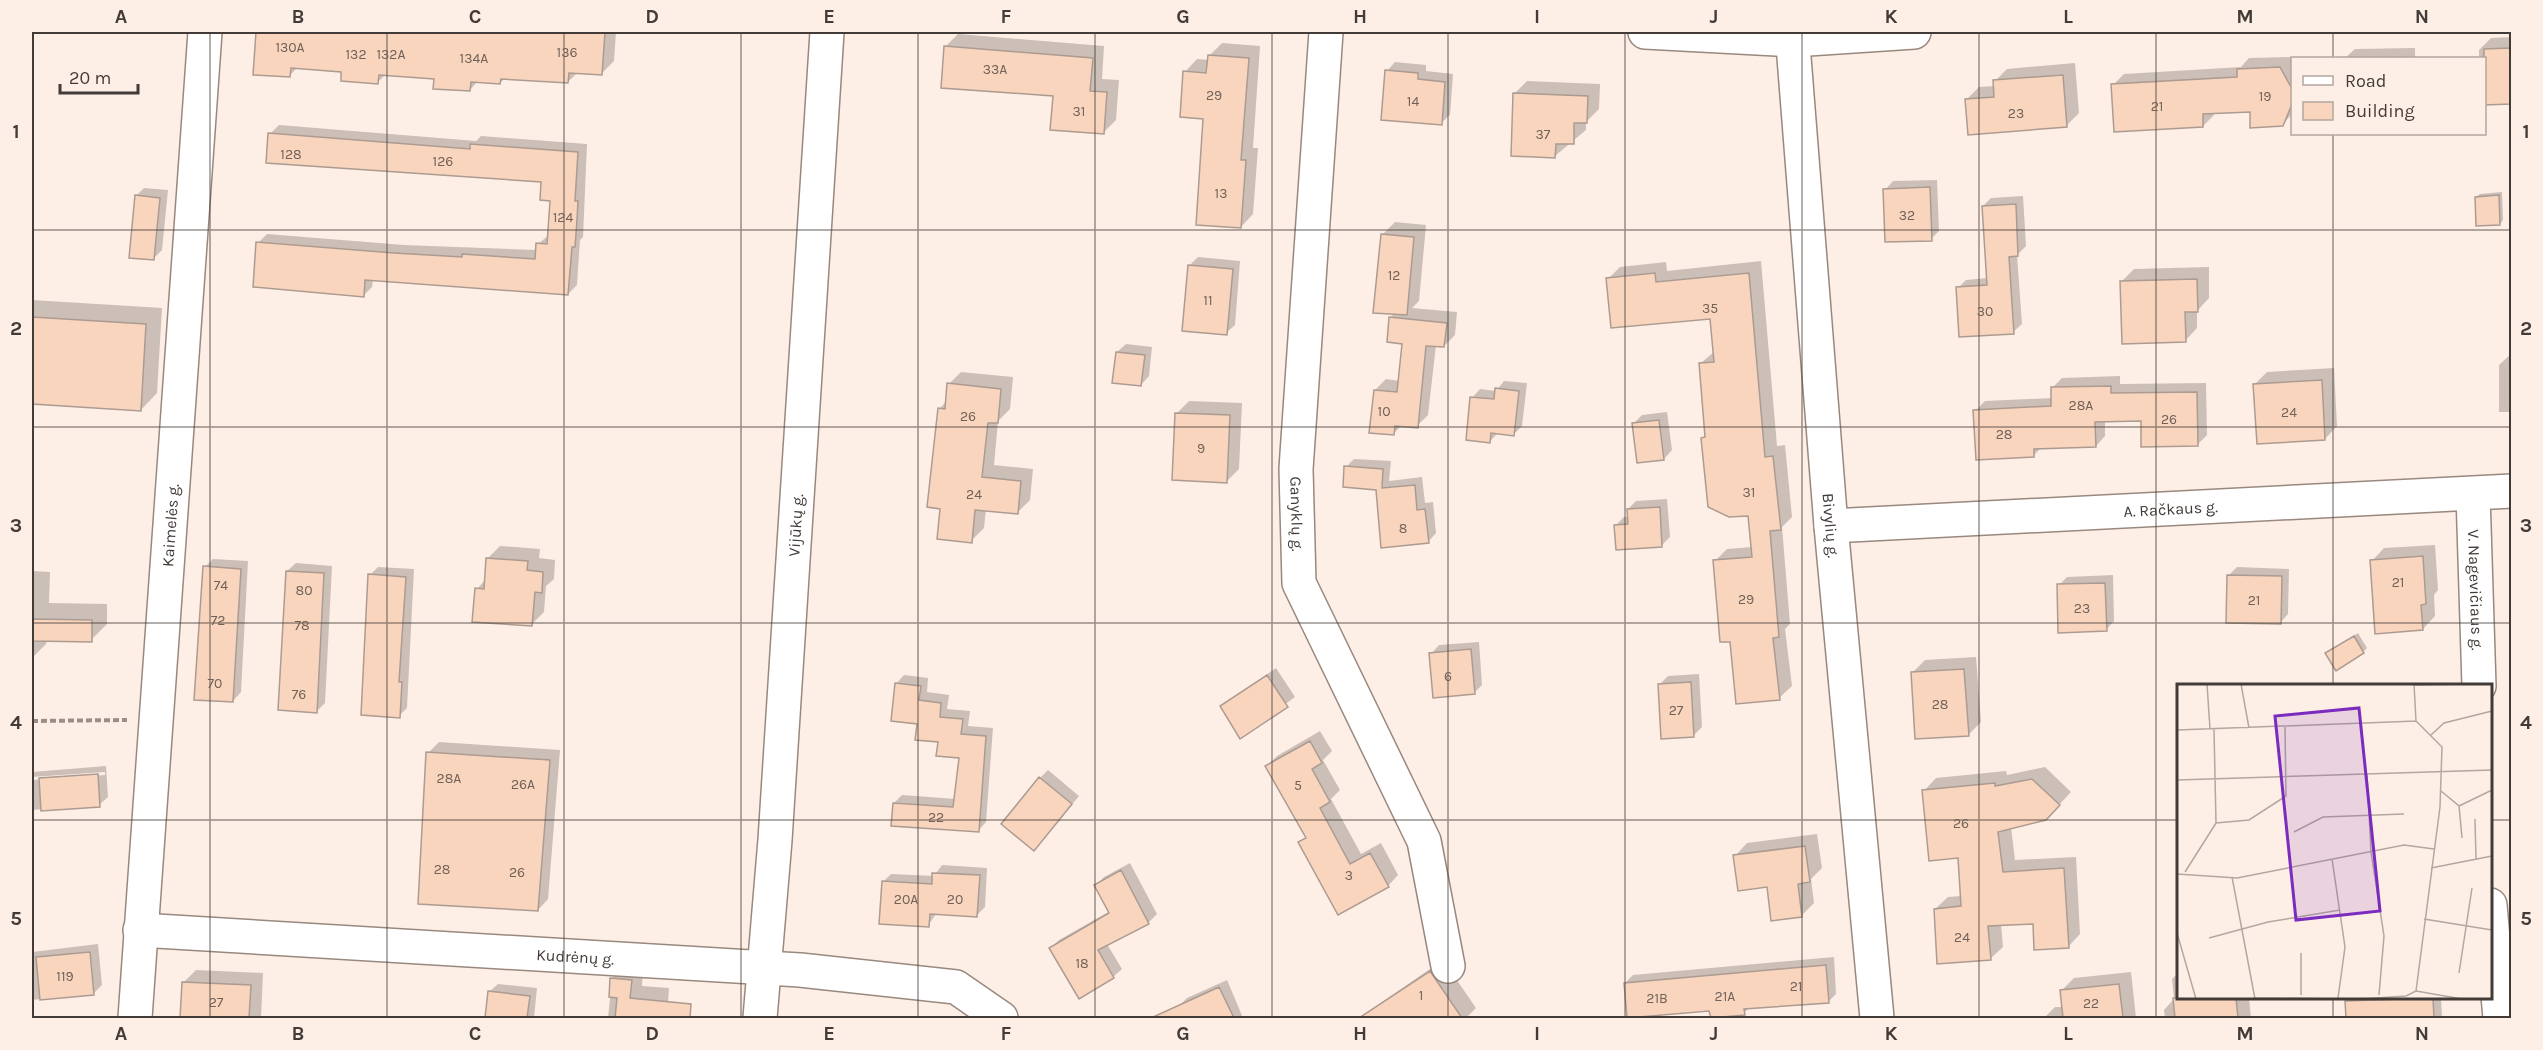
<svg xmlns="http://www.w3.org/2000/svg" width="2543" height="1050" font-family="Karla,sans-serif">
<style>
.shadow{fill:#0003}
.building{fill:#fad5be;stroke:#ac9b91;stroke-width:1.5}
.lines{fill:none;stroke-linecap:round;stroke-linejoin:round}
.minor-casing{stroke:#99887e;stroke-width:36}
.path{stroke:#998f88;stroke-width:4;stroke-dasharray:6 3;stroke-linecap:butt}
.minor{stroke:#fff;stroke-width:33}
.grid{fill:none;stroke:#423b37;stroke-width:1.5;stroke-opacity:0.55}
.labels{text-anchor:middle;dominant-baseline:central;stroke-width:4.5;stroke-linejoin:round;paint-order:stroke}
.number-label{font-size:14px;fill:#706259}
.street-label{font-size:16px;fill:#423b37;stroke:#feefe6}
.inset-road{fill:none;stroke:#b3a7a0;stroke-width:1.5}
.view{fill:#7b2cbf;fill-opacity:0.15;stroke:#7b2cbf;stroke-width:3}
.inset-edge{fill:none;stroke:#423b37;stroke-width:3}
.neatline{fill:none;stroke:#423b37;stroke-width:2}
.grid-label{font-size:20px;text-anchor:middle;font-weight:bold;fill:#423b37}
</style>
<rect width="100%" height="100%" fill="#feefe6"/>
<!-- shadow -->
<path class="shadow" d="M257,32H616L614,61L602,73L578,72L568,82L505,78L500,83L478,81L470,90L436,78L386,74L378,82L343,71L298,67L289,76L254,73Z
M958,34L1104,46L1102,79L1119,80L1116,120L1103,133L1055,94L946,46Z
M2512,37V102L2484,103V58H2479V50L2491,38Z
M1222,43L1260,46L1253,148H1258L1253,214L1241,227L1205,118L1185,72L1197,59L1209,60V56Z
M2415,48V58H2345L2355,49Z
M2291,57L2292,114L2282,125L2251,110L2213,112L2214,115L2203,126L2113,85L2124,74L2241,67L2249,58Z
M1395,62L1426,65V71L1453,74L1450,115L1441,123L1387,71Z
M2075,63L2079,113L2066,126L1966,100L1979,87L1995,86V81L2007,69Z
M1527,81L1600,84L1599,109L1586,122V130L1555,156L1515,93Z
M279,125L476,141L481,136L587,144L583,237L580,240L577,285L568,294L373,279L372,287L363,296L258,243L267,234L404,245L537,250L538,244L549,235L551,199L542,181L270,134Z
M1937,180L1939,231L1931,239L1885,190L1893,181Z
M144,188L168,190L162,250L154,258L136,196Z
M2502,192L2503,220L2500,224L2476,197L2480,194Z
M2023,196L2026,246L2017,255L2022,324L2013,332L1958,288L1966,280L1988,278L1983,206L1991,198Z
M1395,222L1426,225L1419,301L1412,308L1457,312L1455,335L1444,346L1436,345L1428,415L1417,426L1402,425L1393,434L1375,390L1386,379L1400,381L1404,342L1390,318L1395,313L1382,235Z
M1198,257L1240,261L1235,325L1226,333L1190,265Z
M1761,261L1777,446L1785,445L1792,517L1782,527L1790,624L1785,629L1792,686L1779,698L1731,640L1715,561L1727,549L1752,547L1749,514L1703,438L1706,435L1701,363L1715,351L1712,317L1608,279L1620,267L1666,262L1667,271Z
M2209,267V298L2197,311V328L2185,341L2121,282L2134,269Z
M32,300L162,308L157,393L141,410L32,403Z
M1126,344L1152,347L1149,376L1141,385L1117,352Z
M2512,353V412H2499V365Z
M2334,368L2337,426L2325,439L2255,384L2267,372Z
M961,372L1013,377L1010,409L998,421L994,465L1033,469L1030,500L1017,513L986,509L984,528L971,541L942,507L939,409L947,401L949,384Z
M2120,376V384L2206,383L2207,435L2198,444L2142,419L2105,421V436L2096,446L2042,447L2033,456L1975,411L1985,401L2053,398L2052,388L2062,378Z
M1504,381L1527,383L1522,426L1514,434L1499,432L1490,441L1472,398L1480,389L1496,391Z
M1189,401L1242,403L1239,469L1227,481L1176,414Z
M1667,412L1672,450L1664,459L1634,423L1642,415Z
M1354,459L1391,461L1389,481L1422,477L1425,503L1433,502L1436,533L1428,542L1377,489L1346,467Z
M1667,499L1670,537L1662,545L1616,525L1624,517H1629L1628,509L1636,501Z
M2435,545L2438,590L2434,595L2435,616L2423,629L2372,561L2384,548Z
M500,546L540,549L539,558L555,560L554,579L546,586L544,612L532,624L477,589L486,579L488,558Z
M213,559L248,561L241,692L233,701L205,567Z
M296,563L332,566L325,703L317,711L287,571Z
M378,567L414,569L407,708L399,716L370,575Z
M2237,567L2289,569L2288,614L2280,623L2229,575Z
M32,571L50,572L49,603L107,604V624L91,640L47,639L46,644L32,658Z
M2113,575L2114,621L2106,630L2059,585L2067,577Z
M2358,633L2367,648L2363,652L2330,650Z
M1479,642L1482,685L1474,693L1431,654L1439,645Z
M1976,657L1981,722L1968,735L1912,673L1925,660Z
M1276,668L1295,697L1241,737L1221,707Z
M1699,674L1702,727L1694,735L1660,684L1668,676Z
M904,675L928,678L927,692L949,695L947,709L970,711L968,726L993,728L986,822L978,831L894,803L902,795L956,799L960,757L918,723L896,684Z
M1320,731L1332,751L1323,760L1340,790L1331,799L1361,854L1381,843L1398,875L1388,886L1300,843L1307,836L1267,766L1277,756Z
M439,742L560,750L548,899L538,910L428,753Z
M106,766L108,797L99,805L32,810V780L105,775V772L32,777V772Z
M2045,767L2071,792L2058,806L2011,827L2015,860L2076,857L2080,934L2068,947L2034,922L2001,924L2003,947L1990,959L1935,909L1948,897L1962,896L1959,857L1924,791L1936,778L2006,771L2007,775Z
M1048,770L1079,796L1042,841L1040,778Z
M1817,834L1822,868L1811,879L1814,903L1802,915L1735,856L1747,843Z
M1130,863L1157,914L1149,922L1107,944L1122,969L1113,977L1051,948L1059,940L1110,911L1096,885L1104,877Z
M942,865L987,868L985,907L977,915L937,913L928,925L883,882L891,874L934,876Z
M98,944L102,985L94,993L32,1000V952Z
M1834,957L1836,994L1828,1002L1750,1007L1744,1013L1710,1009L1625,983L1633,975Z
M1443,960L1476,1008L1466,1018H1359Z
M624,966L643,968L642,986L669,988L667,1018H608L612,978Z
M196,970L263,973L261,1018H182L183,983Z
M2131,972L2136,1018H2044L2055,1007H2063L2062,990L2074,978Z
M2178,973V998H2249L2251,1018H2165L2164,1010L2174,999L2172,979Z
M1227,980L1243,1018H1185L1179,1006L1187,998Z
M498,984L537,988L534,1018H487L489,992Z
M2383,998H2441L2442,1018H2381L2380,1000Z
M852,1017L878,1018H850Z"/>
<!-- building -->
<path class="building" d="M256,32H605L602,75L569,73L568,83L501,79L500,84L471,82L470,91L433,89L434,79L379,75L378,84L341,81V72L291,68L290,77L253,75Z
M944,46L1093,58L1090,91L1107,92L1104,134L1050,130L1053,96L941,88Z
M2511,48V104L2484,105V49Z
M1208,55L1249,58L1241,160H1246L1241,228L1196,225L1203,119L1180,117L1183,71L1206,73Z
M2280,67L2292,89V104L2283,126L2250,128V112L2203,114V127L2114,132L2111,84L2237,77V69Z
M1385,70L1418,73V79L1445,82L1442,125L1381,120Z
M2063,75L2067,127L1968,135L1965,99L1994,97L1993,80Z
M1513,93L1588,96L1587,123H1574V144H1556L1555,158L1511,156Z
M268,133L470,149V144L578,152L575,201H578L577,220L575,247H572L568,295L365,280L364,297L253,287L256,242L394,253L462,257V254L535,259L536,243L547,244L550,201L540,200L541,182L266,163Z
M1930,187L1932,241L1885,242L1883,189Z
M135,195L160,198L154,260L129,258Z
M2499,195L2500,225L2476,226L2475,197Z
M2016,204L2018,256L2009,257L2014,334L1959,337L1956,287L1987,285L1982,206Z
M1381,234L1414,237L1407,315L1373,313Z
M1188,265L1233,269L1227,335L1182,331Z
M1655,273L1656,282L1749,273L1765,457L1773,456L1781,530L1770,531L1779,637L1773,638L1780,700L1736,704L1730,642H1720L1713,560L1752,557L1748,516L1729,517L1708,507L1701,438L1705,437L1699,363L1714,362L1710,319L1611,328L1606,278Z
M2197,279L2198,312H2185L2186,342L2122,344L2120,281Z
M32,317L146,324L141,411L32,404Z
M1389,317L1447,323L1444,347L1426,346L1418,428L1395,426L1394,435L1369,433L1374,390L1397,392L1402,344L1387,342Z
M1116,352L1145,355L1141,386L1112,383Z
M2322,380L2325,440L2257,444L2253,384Z
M947,383L1001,389L998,423H988L982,477L1021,481L1018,514L975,510L972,543L937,539L940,509L927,507L938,408L945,409Z
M2111,386V393L2197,392L2198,446L2141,447V421L2095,422L2096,447L2034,449V457L1976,460L1973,410L2051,406V387Z
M1495,388L1519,391L1514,436L1491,433L1490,443L1466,440L1470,397L1494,399Z
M1175,413L1230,415L1227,483L1172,480Z
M1659,420L1664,460L1637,463L1632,423Z
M1344,466L1383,469L1382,488L1415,485L1417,510L1425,509L1429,543L1381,548L1376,490L1343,487Z
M1660,507L1662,547L1616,550L1614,525L1628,524L1627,509Z
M2423,556L2426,604L2421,605L2423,630L2375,634L2370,560Z
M486,558L528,561L527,570L543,572L542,593L535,592L532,626L472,622L475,588L484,589Z
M203,566L241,569L233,702L194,700Z
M286,571L324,573L317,713L278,710Z
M368,574L406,577L399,682H402L400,718L361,715Z
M2227,575L2282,576L2281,624L2226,623Z
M2105,583L2107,631L2058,633L2057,584Z
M32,619L92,620V642L32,641Z
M2354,636L2364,653L2336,671L2325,653Z
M1471,649L1475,694L1433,698L1429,653Z
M1964,669L1969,736L1915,739L1911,672Z
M1267,675L1288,707L1240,739L1220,706Z
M1691,682L1694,737L1661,739L1658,684Z
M895,683L921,686L919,700L941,703L940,717L963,719L961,734L986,736L979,832L891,826L893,803L953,807L959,758L936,756L938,742L915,740L917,724L891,721Z
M1310,741L1322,763L1312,769L1330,802L1320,808L1350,864L1370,853L1389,887L1338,915L1298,842L1306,838L1265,766Z
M426,752L550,760L538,911L418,904Z
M98,774L100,807L41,811L39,778Z
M1039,777L1072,804L1034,851L1001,824Z
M2032,779L2060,805L2046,820L1998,832L2003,872L2064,868L2069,948L2034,950L2033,924L1988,926L1991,960L1937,964L1934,909L1961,906L1958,858L1929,861L1922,790L1995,783V786Z
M1805,846L1810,882L1798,884L1802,917L1771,921L1767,887L1738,891L1733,855Z
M1121,870L1149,924L1098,950L1114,978L1079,999L1049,948L1109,913L1094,885Z
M932,873L980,875L977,917L930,914L929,927L879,924L882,881L932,884Z
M90,952L94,995L40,1000L36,957Z
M1826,965L1829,1003L1744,1009L1745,1015L1711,1018L1709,1011L1627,1018L1624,983Z
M1430,971L1462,1018H1359Z
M610,978L632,980L630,998L691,1004L690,1018H615L617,998L609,997Z
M182,982L251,985L249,1018H180Z
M2119,984L2123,1018H2063L2060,990Z
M1219,987L1234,1018H1151Z
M488,991L530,996L527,1018H485Z
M2173,998H2236L2238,1018H2175Z
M2433,998L2434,1018H2346L2345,1001Z"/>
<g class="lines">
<!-- minor casing -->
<g class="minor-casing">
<g id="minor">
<path id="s1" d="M1326,32L1296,469L1299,583L1424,841L1448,966"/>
<path d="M1645,32L1793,40L1914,32"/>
<path id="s2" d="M1792,32L1831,526L1877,1018"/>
<path id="s3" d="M2473,494L2479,686"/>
<path id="s4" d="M1831,526L2512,491"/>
<path d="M2490,905L2500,1018"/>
<path id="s5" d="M140,930L800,970L956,987L1001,1018"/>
<path id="s6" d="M135,1018L205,32"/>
<path id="s7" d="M760,1018L775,840L827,32"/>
</g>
</g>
<!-- path -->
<path class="path" d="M32,721L127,720"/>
<!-- minor -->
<use href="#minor" class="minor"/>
</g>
<!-- grid -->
<path class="grid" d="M210,32V1018M387,32V1018M564,32V1018M741,32V1018M918,32V1018M1095,32V1018M1272,32V1018M1448,32V1018M1625,32V1018M1802,32V1018M1979,32V1018M2156,32V1018M2333,32V58M2333,134V686M32,230H2512M32,427H2512M32,623H2512M32,820H2178M2490,820H2512M2333,998V1018"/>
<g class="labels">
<!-- number labels -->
<g class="number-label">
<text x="290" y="47">130A</text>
<text x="567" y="52">136</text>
<text x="356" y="54">132</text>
<text x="391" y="54">132A</text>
<text x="474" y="58">134A</text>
<text x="995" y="69">33A</text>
<text x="1214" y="95">29</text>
<text x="2265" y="96">19</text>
<text x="1413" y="101">14</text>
<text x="2157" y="106">21</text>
<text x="1079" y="111">31</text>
<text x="2016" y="113">23</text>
<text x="1543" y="134">37</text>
<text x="291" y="154">128</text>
<text x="443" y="161">126</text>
<text x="1221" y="193">13</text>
<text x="1907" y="215">32</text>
<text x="563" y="217">124</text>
<text x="1394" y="275">12</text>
<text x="1208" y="300">11</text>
<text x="1710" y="308">35</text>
<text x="1985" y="311">30</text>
<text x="2081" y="405">28A</text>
<text x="1384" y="411">10</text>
<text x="2289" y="412">24</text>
<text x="968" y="416">26</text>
<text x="2169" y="419">26</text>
<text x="2004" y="434">28</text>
<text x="1201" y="448">9</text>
<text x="1749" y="492">31</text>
<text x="974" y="494">24</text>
<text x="1403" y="528">8</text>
<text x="2398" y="582">21</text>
<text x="221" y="585">74</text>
<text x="304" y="590">80</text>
<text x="1746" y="599">29</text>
<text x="2254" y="600">21</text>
<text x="2082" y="608">23</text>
<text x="218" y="620">72</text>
<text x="302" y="625">78</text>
<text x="1448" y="676">6</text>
<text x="215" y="683">70</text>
<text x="299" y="694">76</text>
<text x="1940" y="704">28</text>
<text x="1676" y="710">27</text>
<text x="449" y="778">28A</text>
<text x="523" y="784">26A</text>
<text x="1298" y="785">5</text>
<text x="936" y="817">22</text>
<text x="1961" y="823">26</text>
<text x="442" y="869">28</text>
<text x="517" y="872">26</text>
<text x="1349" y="875">3</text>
<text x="906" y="899">20A</text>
<text x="955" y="899">20</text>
<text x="1962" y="937">24</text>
<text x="1082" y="963">18</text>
<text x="65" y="976">119</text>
<text x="1796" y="986">21</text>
<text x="1421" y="995">1</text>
<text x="1725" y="996">21A</text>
<text x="1657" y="998">21B</text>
<text x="216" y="1002">27</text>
<text x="2091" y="1003">22</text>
</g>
<!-- street labels -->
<g class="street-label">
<text stroke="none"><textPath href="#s4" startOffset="340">A. Račkaus g.</textPath></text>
<text stroke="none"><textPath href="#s1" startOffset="483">Ganyklų g.</textPath></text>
<text stroke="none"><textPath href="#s6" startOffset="494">Kaimelės g.</textPath></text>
<text stroke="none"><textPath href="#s7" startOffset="494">Vijūkų g.</textPath></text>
<text stroke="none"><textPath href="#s2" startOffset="495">Bivylių g.</textPath></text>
<text stroke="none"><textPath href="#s3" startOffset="96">V. Nagevičiaus g.</textPath></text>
<text stroke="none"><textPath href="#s5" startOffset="436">Kudrėnų g.</textPath></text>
</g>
</g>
<!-- overview -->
<g transform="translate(2177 684)">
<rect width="315" height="315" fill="#feefe6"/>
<path class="inset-road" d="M30,0L33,45M64,0L72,44M237,1L287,0M37,45L39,139M0,46L239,37M254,51L267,39L315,27M190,90L194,168L207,252L202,311M0,96L315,86M264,107L282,122L285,154M282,122L315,106M298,135L299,175M117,148L146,133L227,130M155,175L168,263L161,314M254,184L315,172M8,188L39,139L72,136L109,112L108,43M0,190L60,194L227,161L257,165M55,193L78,315M247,235L315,246M0,249L19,315M32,254L91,238L163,226M124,269V311M282,289L295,204M239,307L285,315M78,314L164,315M185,315L229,312L239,307L263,123L265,63L239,37L237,0"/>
<path class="view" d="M182,24L203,227L119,236L98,32Z"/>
<rect width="315" height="315" class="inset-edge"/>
</g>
<!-- border -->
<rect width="2543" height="1050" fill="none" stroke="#feefe6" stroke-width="66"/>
<!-- legend -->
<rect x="2291" y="57" width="195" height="78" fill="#feefe6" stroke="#b3a7a0" stroke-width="1.5"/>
<rect x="2303" y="76" width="30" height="9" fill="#ffffff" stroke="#b3a7a0" stroke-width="1.5"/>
<text x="2345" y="87" font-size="18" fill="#423b37">Road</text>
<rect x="2303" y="102" width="30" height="18" fill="#fad5be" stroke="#b3a7a0" stroke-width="1.5"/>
<text x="2345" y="117" font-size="18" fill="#423b37">Building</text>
<!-- scale -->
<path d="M60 84v9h78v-9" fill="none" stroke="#423b37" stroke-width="3"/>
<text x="69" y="84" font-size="18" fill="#423b37" stroke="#feefe6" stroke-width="4.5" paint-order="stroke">20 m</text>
<rect x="33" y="33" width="2477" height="984" class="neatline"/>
<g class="grid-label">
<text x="121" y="23">A</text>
<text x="298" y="23">B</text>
<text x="475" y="23">C</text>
<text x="652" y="23">D</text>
<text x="829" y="23">E</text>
<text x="1006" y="23">F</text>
<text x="1183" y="23">G</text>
<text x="1360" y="23">H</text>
<text x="1537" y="23">I</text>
<text x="1714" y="23">J</text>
<text x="1891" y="23">K</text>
<text x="2068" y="23">L</text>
<text x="2245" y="23">M</text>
<text x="2422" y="23">N</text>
<text x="16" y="138">1</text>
<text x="2526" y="138">1</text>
<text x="16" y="335">2</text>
<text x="2526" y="335">2</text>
<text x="16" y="532">3</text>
<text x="2526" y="532">3</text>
<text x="16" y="729">4</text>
<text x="2526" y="729">4</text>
<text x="16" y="925">5</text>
<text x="2526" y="925">5</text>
<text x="121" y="1040">A</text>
<text x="298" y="1040">B</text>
<text x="475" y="1040">C</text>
<text x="652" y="1040">D</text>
<text x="829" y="1040">E</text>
<text x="1006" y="1040">F</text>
<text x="1183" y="1040">G</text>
<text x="1360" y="1040">H</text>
<text x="1537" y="1040">I</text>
<text x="1714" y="1040">J</text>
<text x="1891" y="1040">K</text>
<text x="2068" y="1040">L</text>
<text x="2245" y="1040">M</text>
<text x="2422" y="1040">N</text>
</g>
</svg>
